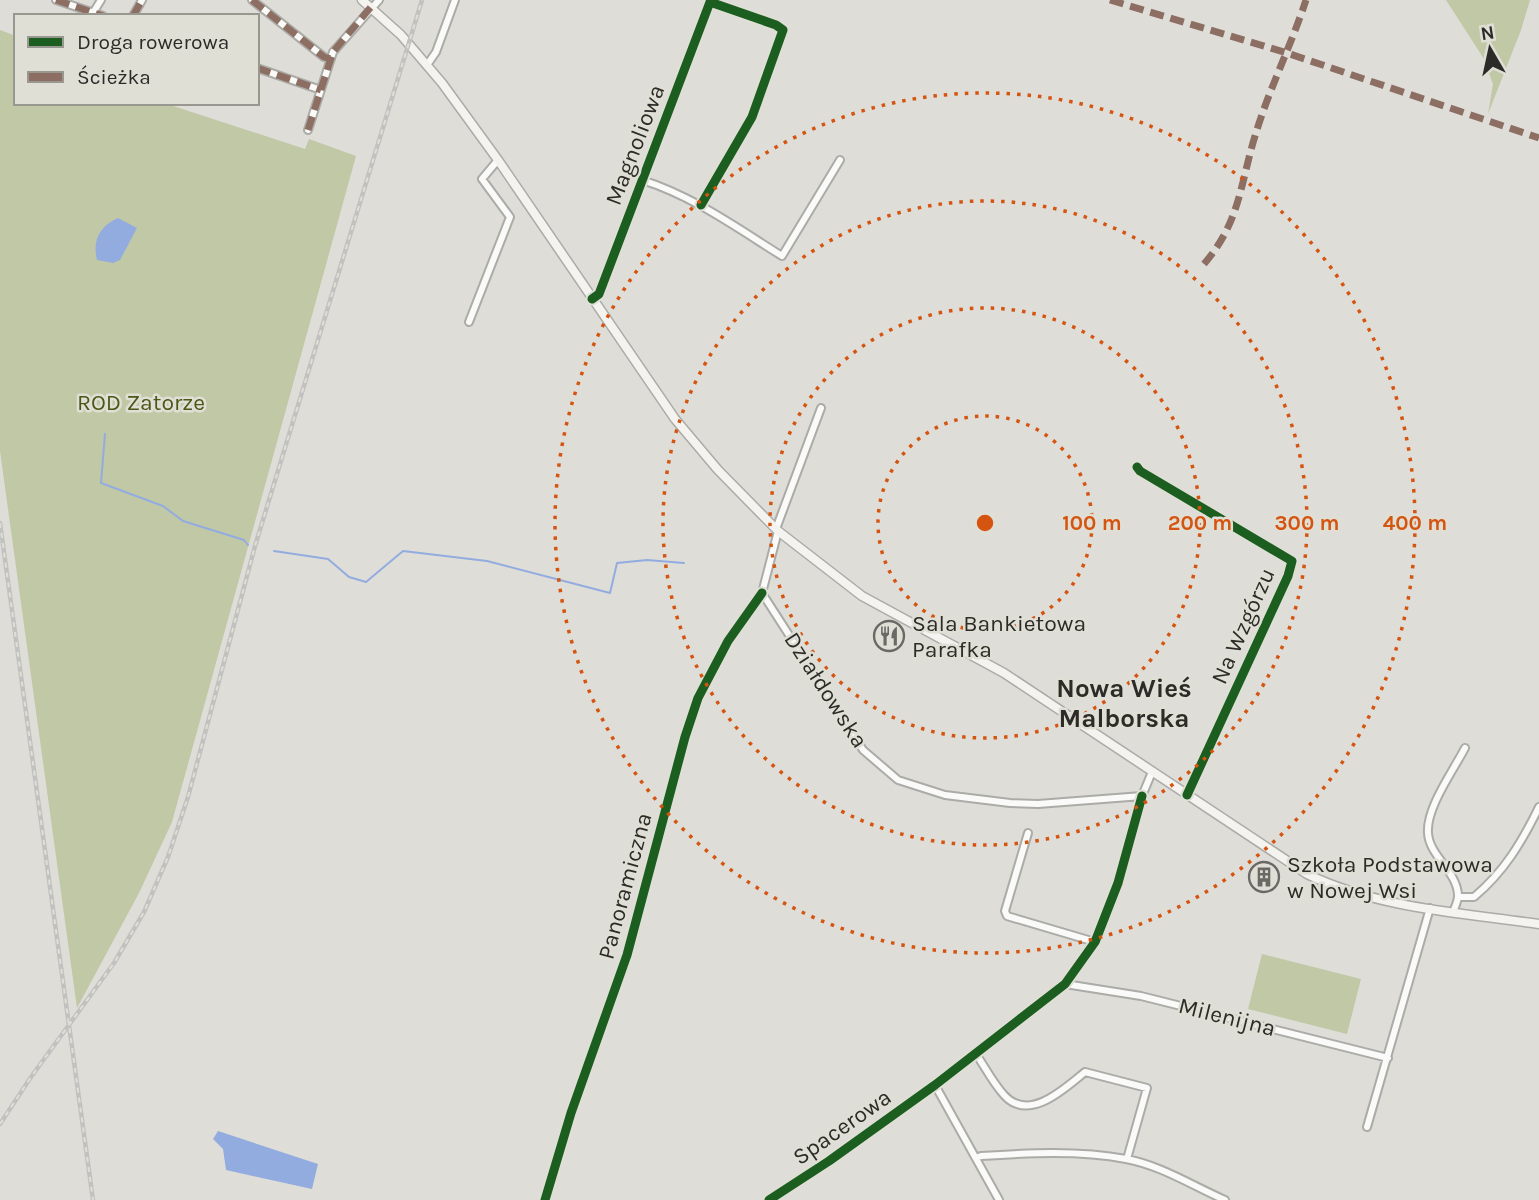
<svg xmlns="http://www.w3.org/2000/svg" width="1539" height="1200" font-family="Karla,sans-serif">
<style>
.green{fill:#c1c8a6}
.water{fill:#93ace0}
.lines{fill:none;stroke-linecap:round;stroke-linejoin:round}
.stream{stroke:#93ace0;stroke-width:2}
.minor-casing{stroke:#ababa7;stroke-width:10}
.secondary-casing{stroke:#ababa7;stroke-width:11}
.minor{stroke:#fafaf9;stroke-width:6}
.secondary{stroke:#f4f3ef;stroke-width:8}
.rail-casing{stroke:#c1c1c0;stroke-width:4.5}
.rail{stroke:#e0dfd6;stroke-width:2;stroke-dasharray:5;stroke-linecap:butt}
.quiet{stroke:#8d6e63;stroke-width:7;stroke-dasharray:14 7;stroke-linecap:butt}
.cycleway-casing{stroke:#e0dfd6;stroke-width:13}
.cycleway{stroke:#1b5e20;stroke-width:9}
.ring{fill:none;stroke:#d5540f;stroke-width:3.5;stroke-dasharray:3.5 7}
.labels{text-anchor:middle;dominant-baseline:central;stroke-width:5;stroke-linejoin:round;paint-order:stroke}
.street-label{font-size:23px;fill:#2c2b28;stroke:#e0dfd6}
.park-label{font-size:23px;fill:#4c5816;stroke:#e0dfd6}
.poi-label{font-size:23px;fill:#2c2b28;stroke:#e0dfd6;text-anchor:start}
.quarter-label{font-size:26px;font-weight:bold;fill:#2c2b28;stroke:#e0dfd6}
.centre{fill:#d5540f;stroke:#e0dfd6;stroke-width:3.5}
.ring-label{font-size:21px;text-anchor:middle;font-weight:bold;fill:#d5540f;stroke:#e0dfd6;stroke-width:5;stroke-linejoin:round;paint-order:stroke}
</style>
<rect width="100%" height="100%" fill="#deddd8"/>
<!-- green -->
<path class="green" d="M1446,0H1530L1521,30L1488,114L1493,84L1484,59Z
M0,30L16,36V103H164L305,149L309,139L356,156L172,822L139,893L77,1008L0,451Z
M1262,954L1361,979L1347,1034L1248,1009Z"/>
<!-- water -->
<path class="water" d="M118,218L137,228L120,260L113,263L97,260C92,240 100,226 118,218Z
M218,1131L318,1164L312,1189L226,1170L223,1149L213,1139Z"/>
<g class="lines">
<!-- stream -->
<path class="stream" d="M105,434L101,483L163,506L183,521L244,540L248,545
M274,551L328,559L349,577L366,582L403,551L487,561L610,593L617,563L647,560L684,563"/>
<!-- minor casing -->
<g class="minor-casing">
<path id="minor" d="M56,0L103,16
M252,0L324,57L331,59
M93,13L101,0
M133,16L142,0
M427,65L436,52L455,0
M257,68L321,90
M308,130L333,52L379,0
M642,180C693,196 737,228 782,256L840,160
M592,299L599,294L710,2L776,25L783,30L752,117L701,205
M469,322L510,217L482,179L498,160
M1137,467L1140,471L1292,561L1288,576L1187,795
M776,529L821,408
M778,531L762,593L863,750L898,780L945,795L1010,803L1038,804L1142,796L1152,772
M1028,833L1005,911L1007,916L1095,942
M1458,897H1474C1504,872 1522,842 1539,807
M1453,912C1455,907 1458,901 1458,896C1458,872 1429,856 1428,833C1426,808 1453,771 1465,748
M1065,984L1141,996L1388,1058
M976,1054C985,1067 993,1083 1004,1095C1029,1123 1065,1088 1085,1072L1147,1088L1127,1159
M935,1085L999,1200
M1367,1127L1430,908
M976,1158L981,1156C1028,1153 1079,1150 1126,1159C1160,1165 1193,1186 1225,1200
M545,1200L571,1113L627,955L685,737L698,698L728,641L762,593
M769,1200L829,1161L935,1085L1065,984L1095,942L1118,883L1142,796"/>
</g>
<!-- secondary casing -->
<g class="secondary-casing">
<path id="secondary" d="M362,0L401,35L442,83L498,160L675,419L718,470L778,531L862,596L1004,673L1307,874C1376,908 1463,913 1539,924"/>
</g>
<!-- minor -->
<use href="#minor" class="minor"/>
<!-- secondary -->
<use href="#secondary" class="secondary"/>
<!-- rail casing -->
<g class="rail-casing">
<path id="rail" d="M0,523L93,1200
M0,1124L31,1077L114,963L144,912L168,857L188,797L255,546L422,0"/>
</g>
<!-- rail -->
<use href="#rail" class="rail"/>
<!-- quiet -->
<path class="quiet" d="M56,0L103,16
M252,0L324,57L331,59
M1110,0L1287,53L1539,138
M133,16L142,0
M257,68L321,90
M308,130L333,52L371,7
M1204,264C1240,222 1240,185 1255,136C1269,89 1291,46 1306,0"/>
<!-- cycleway casing -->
<g class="cycleway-casing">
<path id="cycleway" d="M592,299L599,294L710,2L776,25L783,30L752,117L701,205
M1137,467L1140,471L1292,561L1288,576L1187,795
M545,1200L571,1113L627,955L685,737L698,698L728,641L762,593
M769,1200L829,1161L935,1085L1065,984L1095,942L1118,883L1142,796"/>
</g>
<!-- cycleway -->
<use href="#cycleway" class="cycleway"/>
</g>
<!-- distance rings -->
<g class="ring">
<circle cx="985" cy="523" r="107"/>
<circle cx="985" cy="523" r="215"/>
<circle cx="985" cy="523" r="322"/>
<circle cx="985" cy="523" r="430"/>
</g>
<!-- icons -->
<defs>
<g id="restaurant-ring" transform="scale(1.575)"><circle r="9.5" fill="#e0dfd6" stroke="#6a6966" stroke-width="1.5"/><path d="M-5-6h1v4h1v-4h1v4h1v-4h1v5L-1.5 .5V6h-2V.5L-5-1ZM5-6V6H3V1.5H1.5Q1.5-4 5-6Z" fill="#6a6966"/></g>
<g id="building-ring" transform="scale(1.575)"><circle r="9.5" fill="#e0dfd6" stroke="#6a6966" stroke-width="1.5"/><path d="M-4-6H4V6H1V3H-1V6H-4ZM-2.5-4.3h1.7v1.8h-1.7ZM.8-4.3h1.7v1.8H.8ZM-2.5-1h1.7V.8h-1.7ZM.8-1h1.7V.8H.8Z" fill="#6a6966"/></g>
</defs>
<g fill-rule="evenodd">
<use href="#restaurant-ring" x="889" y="636"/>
<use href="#building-ring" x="1264" y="877"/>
</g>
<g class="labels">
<!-- street labels -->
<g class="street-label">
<text transform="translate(635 145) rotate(-69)">Magnoliowa</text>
<text transform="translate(1243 626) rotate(-66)">Na Wzgórzu</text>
<text transform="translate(826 690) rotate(57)">Działdowska</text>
<text transform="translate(625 886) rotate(-75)">Panoramiczna</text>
<text transform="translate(1227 1017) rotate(14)">Milenijna</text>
<text transform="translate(842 1127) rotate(-35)">Spacerowa</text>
</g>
<!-- park labels -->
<g class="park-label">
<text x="141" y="402">ROD Zatorze</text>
</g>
<!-- poi labels -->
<g class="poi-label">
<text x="912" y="623">Sala Bankietowa<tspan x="912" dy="26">Parafka</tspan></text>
<text x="1287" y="864">Szkoła Podstawowa<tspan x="1287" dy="26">w Nowej Wsi</tspan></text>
</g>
<!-- quarter labels -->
<g class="quarter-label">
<text x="1124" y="688">Nowa Wieś<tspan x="1124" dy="30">Malborska</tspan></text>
</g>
</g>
<circle cx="985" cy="523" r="10" class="centre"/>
<g class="ring-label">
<text x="1092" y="530">100 m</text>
<text x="1200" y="530">200 m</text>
<text x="1307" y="530">300 m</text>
<text x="1415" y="530">400 m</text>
</g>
<!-- legend -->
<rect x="14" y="14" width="245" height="91" fill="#e0dfd6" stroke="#989790" stroke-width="2"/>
<rect x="28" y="37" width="35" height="10" fill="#1b5e20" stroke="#989790" stroke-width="2"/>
<text x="77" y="49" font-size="21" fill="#2c2b28">Droga rowerowa</text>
<rect x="28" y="72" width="35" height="10" fill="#8d6e63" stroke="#989790" stroke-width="2"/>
<text x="77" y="84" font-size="21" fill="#2c2b28">Ścieżka</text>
<!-- north arrow -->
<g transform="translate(1490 49) rotate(351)" stroke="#e0dfd6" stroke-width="5" paint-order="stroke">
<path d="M0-5L12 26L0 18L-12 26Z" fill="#2c2b28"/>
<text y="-10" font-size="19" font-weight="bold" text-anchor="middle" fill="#2c2b28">N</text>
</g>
</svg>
